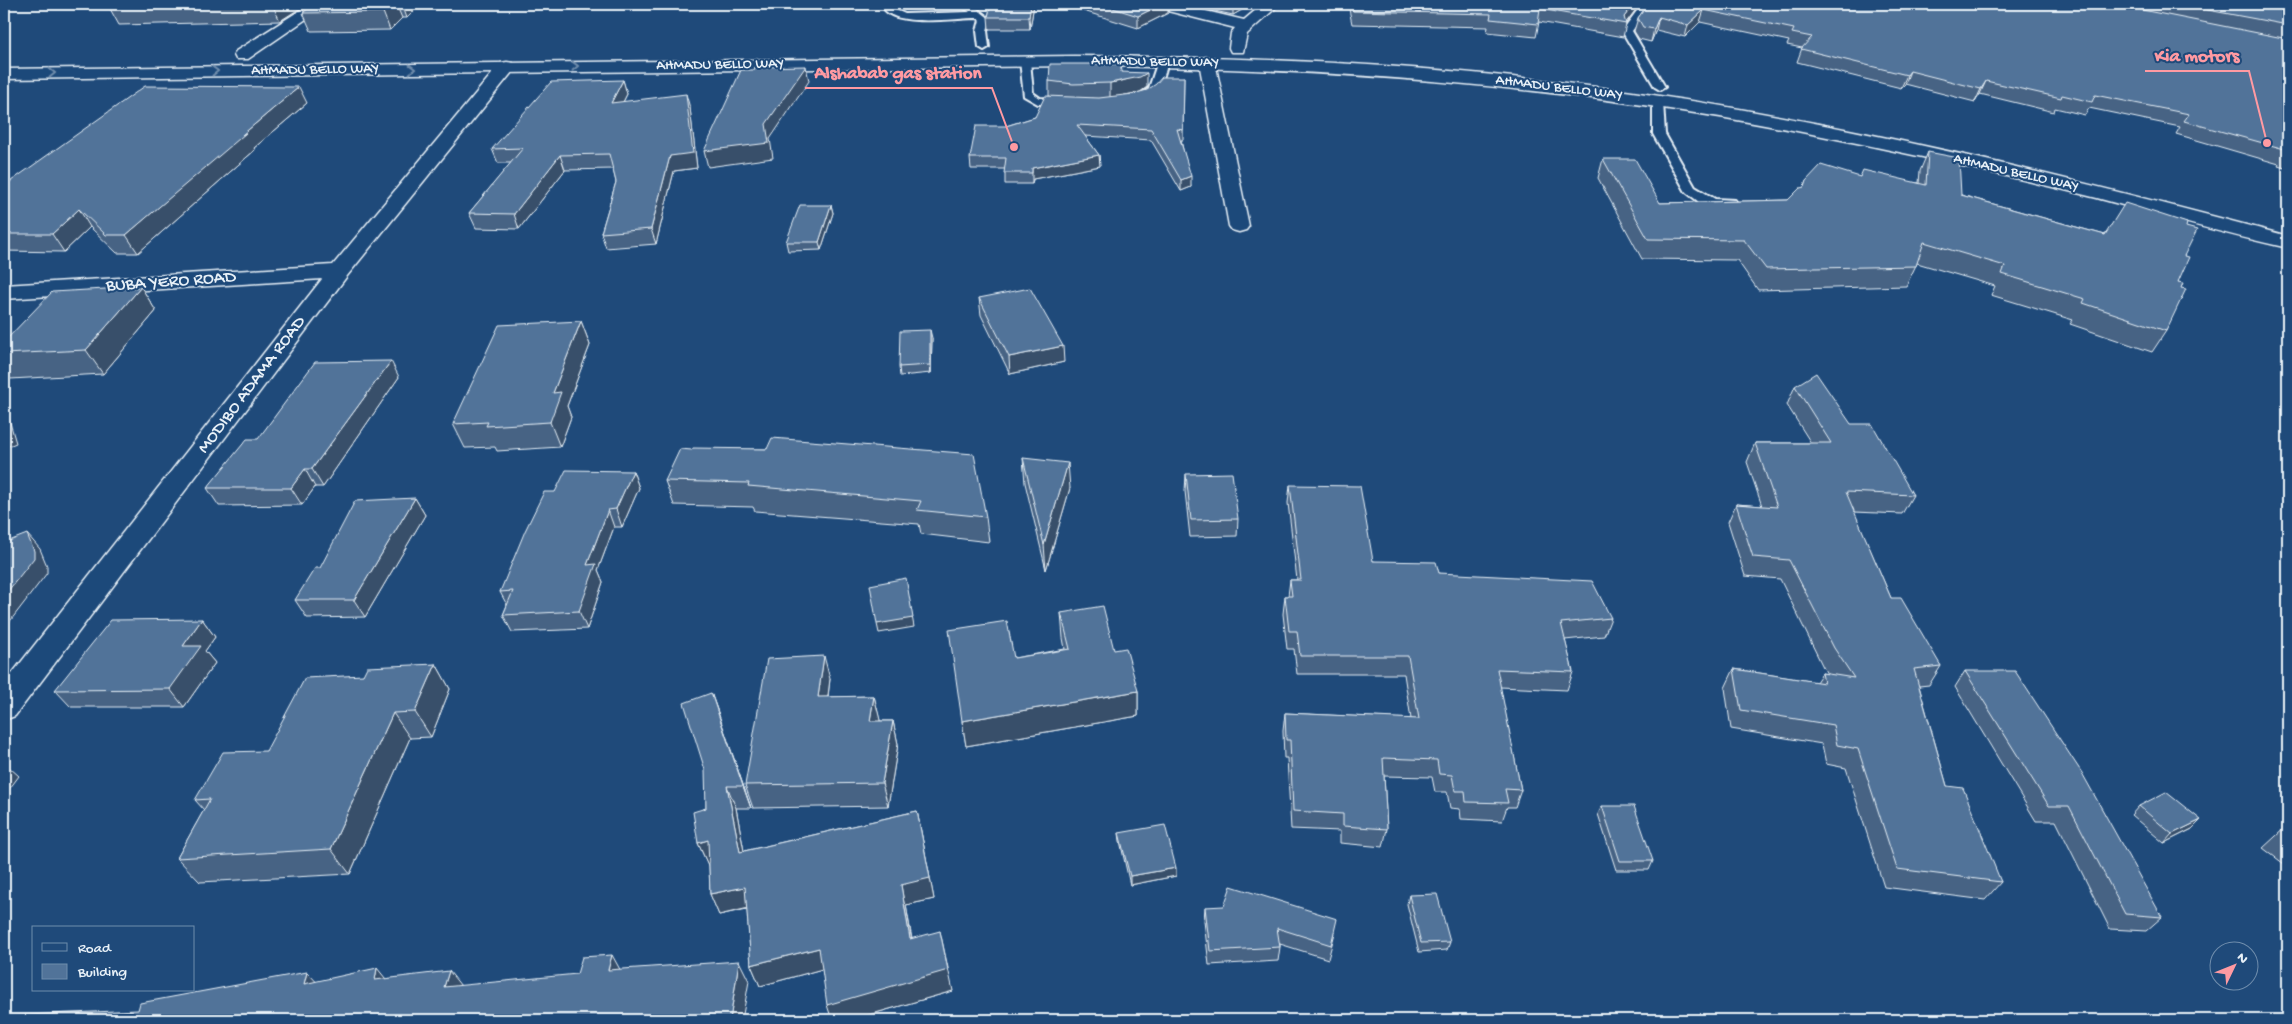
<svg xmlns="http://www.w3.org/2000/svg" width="2292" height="1024" font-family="'Gochi Hand',sans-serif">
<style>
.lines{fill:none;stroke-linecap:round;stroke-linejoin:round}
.service-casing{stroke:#e8f1f8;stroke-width:4}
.minor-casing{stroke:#e8f1f8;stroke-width:3}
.primary-casing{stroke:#e8f1f8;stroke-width:3}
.service{fill:#1f4a7a;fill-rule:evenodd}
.minor{fill:#1f4a7a;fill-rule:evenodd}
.primary{fill:#1f4a7a;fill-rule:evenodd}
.wall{fill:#466384;stroke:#e8f1f8}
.shaded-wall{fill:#39506b;stroke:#e8f1f8}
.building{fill:#517399;stroke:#e8f1f8}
.oneway{stroke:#6f8dac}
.labels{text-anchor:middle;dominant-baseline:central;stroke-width:4;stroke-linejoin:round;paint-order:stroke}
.far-street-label{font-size:15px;fill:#e8f1f8;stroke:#1f4a7a}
.street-label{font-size:18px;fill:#e8f1f8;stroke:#1f4a7a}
.leader{fill:none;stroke:#ff9aa2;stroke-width:2}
.callout-dot{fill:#ff9aa2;stroke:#1f4a7a;stroke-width:2}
.callout-label{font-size:19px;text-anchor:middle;font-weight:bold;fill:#ff9aa2;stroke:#1f4a7a;stroke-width:4;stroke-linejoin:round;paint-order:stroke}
</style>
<rect width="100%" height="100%" fill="#1f4a7a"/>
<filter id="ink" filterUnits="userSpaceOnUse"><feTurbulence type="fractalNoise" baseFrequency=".02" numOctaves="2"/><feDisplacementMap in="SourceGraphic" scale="10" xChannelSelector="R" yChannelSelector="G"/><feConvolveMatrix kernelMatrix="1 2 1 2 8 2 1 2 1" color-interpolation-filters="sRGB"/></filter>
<g filter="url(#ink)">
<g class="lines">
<!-- service casing -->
<g class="service-casing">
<path id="service" d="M896,4H910L896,10L905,14L970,12L960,4H971L990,19L987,31L989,47L984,50L979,47L977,31L980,20L978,18C956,18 899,27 885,10Z
M1642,4H1651L1632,31L1665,87L1660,90L1655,87L1622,31Z
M1025,58L1030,61L1033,93L1040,98L1070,99V103L1038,104L1024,96L1020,61Z
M1163,58L1168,61C1164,76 1158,106 1136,101V97L1149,88L1158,61Z
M1658,99L1663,102L1665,134L1695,187L1715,199L1735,200L1737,203L1735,206H1709L1699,202L1686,192L1653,134V102Z"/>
</g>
<!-- minor casing -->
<g class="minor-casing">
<path id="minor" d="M310,4H328L248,59H236L234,55L236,51Z
M1150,4H1176L1244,20L1263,4H1280L1247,34L1243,52H1231L1229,48L1231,33L1235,28L1152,7Z
M1207,57L1213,58L1215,62L1249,226L1246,230L1239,232L1232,230L1229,226L1199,62L1201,58Z
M507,62L513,63L516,67L513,71L347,276L15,716L4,720V684L322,279L4,299V285L333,265L501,63Z"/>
</g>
<!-- primary casing -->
<g class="primary-casing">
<path id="primary" d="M1074,56C1254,57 1433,64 1611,89C1840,120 2065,177 2288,236V248C2224,234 2160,215 2097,198C2001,174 1904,152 1807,133C1562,85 1322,67 1074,66L4,79V69Z"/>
</g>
<!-- service -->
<use href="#service" class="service"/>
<!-- minor -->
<use href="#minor" class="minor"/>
<!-- primary -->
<use href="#primary" class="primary"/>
</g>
<!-- wall -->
<path class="wall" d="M108,4H421L407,18H402L390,30L311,31L303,13L304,12L302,7L280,21L119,25L109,7Z
M991,4H1034L1030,29H989L988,17Z
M1061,4H1168V13L1138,28Z
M1183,4H1252L1233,15Z
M1348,4H1640L1626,23V24L1623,37L1539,22L1536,37L1487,32L1488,27L1352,24Z
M1648,4H2288V169L2278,166L2279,164L2176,134L2180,127L2089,108L2085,115L2055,108L2054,112L1980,94L1975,102L1905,84L1901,88L1797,62L1802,48L1787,45L1789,41L1700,22L1685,37L1656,30L1651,42L1639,39L1634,31L1638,18Z
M1121,64L1122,72L1147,87L1140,92L1124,95L1133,94L1147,90L1184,77L1183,140H1181L1191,187L1181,191L1151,140L1085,136L1099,155L1100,166L1033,179L1032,184H1005V169H971L970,158L1006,126L1035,117L1054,97L1049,96V81Z
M623,80L627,94L623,102L690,108L697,168L674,171L656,244L606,248L601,233L616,182L613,169L565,170L519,229L476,228L469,213L511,163H498L492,149Z
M307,103L254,148L255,150L138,253H117L90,227L64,252L4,251V186Z
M1928,152L1961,195L2105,235L2186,227L2184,256L2178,282L2181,288L2166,331L2152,352L2070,324L2073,320L1991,295L1995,286L1917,263L1906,286L1758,290L1737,260L1642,259L1598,178L1603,159L1660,203L1788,200L1804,187L1806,181L1860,177L1919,183L1920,171Z
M831,205L833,213L821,250L788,251L786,242Z
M141,287L156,311L103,374L10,379L4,371V342Z
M979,298L1064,362L1010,374L981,315Z
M581,321L590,345L567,406L571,417L560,447L497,451L495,447L465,448L453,424Z
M932,338L931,373L900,376L899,367Z
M399,377L323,487H315L302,505L219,506L207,488L258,439Z
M1795,386L1851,424L1913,495L1902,514L1854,512L1891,598L1941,666L1929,685L1919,686L1947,786L2001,882L1985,900L1884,887L1846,768L1826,764L1822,744L1731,729L1725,688L1734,669L1816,682L1822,673L1827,674L1823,667L1780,579L1745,576L1728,522L1736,504L1762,506L1747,462L1755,443H1811L1787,405Z
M767,449L986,517L989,542L921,534L919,524L755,511L753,507L674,505L665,481L692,450Z
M1023,458L1070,488L1046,570L1025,483Z
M633,471L639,488L622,527H614L598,570L603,582L587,629L512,632L503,615L507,605L500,592L555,492Z
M1186,474L1238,519L1237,536L1190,537L1185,491Z
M1290,485L1373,561L1439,573L1611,618L1604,636L1565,640L1573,672L1567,690L1500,687L1521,790L1515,807H1507L1502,821L1461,819L1460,809L1450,808L1447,792H1435L1432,777L1384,776L1387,829L1383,847L1340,843V831L1291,829L1287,758H1284L1283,731L1285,713L1411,719L1404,674H1297L1294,649H1287L1283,614L1285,596H1288L1290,580H1297L1288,503Z
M415,498L425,515L365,617L307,618L295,600Z
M1061,613L1114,650L1138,691V716L966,746L962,721L1014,658L1065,649L1063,638Z
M202,619L215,637L205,651L215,663L184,707H71L55,690Z
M436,664L450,689L431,737L410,738L350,874L200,882L177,858L204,810L195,800L266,751L363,675Z
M1965,671L2162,917L2146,931L2110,929L2056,821H2036L1955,687Z
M830,679L828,697L874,696L880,721H893L898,744L888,806L753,808L745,785Z
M711,693L751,808H736L744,851L917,811L934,899L906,905L912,939L953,991L851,1020H832L822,969L760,986L751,965L747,909L719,915L710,894L709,864L708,865L698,843L706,808Z
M1602,806L1653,861L1649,870H1616L1598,814Z
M2139,806L2201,820L2192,829L2164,843L2131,815Z
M2288,825V867L2263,848Z
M1119,833L1176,876L1130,885L1120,841Z
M1409,895L1450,942L1447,950L1419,952L1407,904Z
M1205,907L1335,933L1328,959L1280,944V947L1278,961L1209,965L1204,921Z"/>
<!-- shaded-wall -->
<path class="shaded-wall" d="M272,4H300L302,7L280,21Z
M391,4H396L402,18L390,30L383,12Z
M402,4H421L407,18Z
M1031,4H1034L1030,29L1029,17Z
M1162,4H1168V13L1138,28V16Z
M1233,4H1252L1233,15Z
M1634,4H1640L1625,24L1624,17Z
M1704,10L1700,22L1685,37L1688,25Z
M1659,17L1656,30L1651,42L1654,29Z
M806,66L809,81L770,139L773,158L708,167L704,151Z
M1910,71L1905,84L1901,88L1907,75Z
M1147,73V87L1140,92L1110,98V83L1122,81Z
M623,80L627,94L615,118L611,103Z
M1986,81L1980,94L1975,102L1981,89Z
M299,87L307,103L254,148L255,150L138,253L126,235L242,135Z
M686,94L690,108L697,168L674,171L656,244L651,229L670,156Z
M560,155L565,170L519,229L514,214Z
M1099,155L1100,166L1033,179L1032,184V168Z
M1191,176V187L1181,191V180Z
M831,205L833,213L821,250L819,242Z
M79,209L90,227L64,252L52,234Z
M141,287L156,311L103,374L86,350Z
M581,321L590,345L567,406L571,417L560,447L550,422L553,393Z
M930,330L932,338L931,373L930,365Z
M1063,346L1064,362L1010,374L1009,357Z
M391,361L399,377L323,487L312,469Z
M4,407L6,409L16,443L4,448Z
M1068,463L1070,488L1046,570L1044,545Z
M305,469L315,487L302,505L291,488Z
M633,471L639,488L622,527L616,509Z
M415,498L425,515L365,617L354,600Z
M608,510L614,527L598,570L603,582L587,629L579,611L587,565Z
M27,534L40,549L47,566V573L4,629V596Z
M907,587L914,627L879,633L877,624Z
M202,619L215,637L205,651L215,663L184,707L170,689L183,646Z
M824,656L830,679L825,720L818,697Z
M436,664L450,689L431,737L415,712Z
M1138,691V716L966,746L962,721Z
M711,693L719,715L751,808L743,786Z
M874,696L880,720L876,744L870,721Z
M393,713L410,738L350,874L331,849Z
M893,721L898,744L888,806L882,783Z
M10,768L19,776L4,796V776Z
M727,786L736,808L748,873L740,852Z
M917,811L934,899L906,905L915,960L910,939L901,885Z
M2201,820L2192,829L2164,843L2172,834Z
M708,840L717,862L708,865L698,843Z
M1176,868V876L1130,885V876Z
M745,887L753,907L719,915L710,894Z
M940,931L953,991L851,1020H832L827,1005Z
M819,948L826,968L760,986L751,965Z
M612,955L623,975L608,970Z
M739,961L749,981L742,1020H730Z
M377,968L394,989L375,980Z
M449,971L465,991L444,987Z
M307,972L326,992L304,984Z"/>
<!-- building -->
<path class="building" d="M108,4H245L109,7Z
M313,4H391L383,12L303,13Z
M991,4H1031L1029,17H988Z
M1100,4H1162L1138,16Z
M1352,4H1634L1624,17L1626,24L1540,9L1538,24L1490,19L1491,14L1353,11Z
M1648,4H2112L2288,39V153V150L2184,121L2189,114L2095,95L2092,102L2062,95L2061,98L1986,81L1981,89L1910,71L1907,75L1801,49L1812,37L1792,33L1794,29L1704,10L1688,25L1659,17L1654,29L1643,27L1638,18Z
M2176,4H2288V25Z
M1050,64H1121V72L1147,73L1140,77L1110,83L1073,84L1049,81Z
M806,66L766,124L769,143L704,151L741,70H754L755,67Z
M1162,77H1184L1183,130L1177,129L1191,176L1181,180L1151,129L1077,125L1099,155L1032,168V173H1004L1006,158H970L976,126H1006L1035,117L1045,96L1099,98L1133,94L1147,90L1156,84Z
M623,80L611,103L686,94L693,153L670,156L651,229L601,233L616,182L609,154L560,155L514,214L469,213L523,148L492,149L551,82Z
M145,86L299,87L242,135L246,133L126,235H106L79,209L52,234H4V186Z
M1928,152L1959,158L1961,195L2105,235L2125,203L2187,223L2186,227L2197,230L2184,256L2189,257L2178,282L2183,283L2181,288L2186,289L2166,331L2083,303L2085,299L2002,274L2005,266L1924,242L1916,266L1766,269L1744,240L1648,239L1603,159H1635L1660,203L1788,200L1800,188L1804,187L1806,181L1821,165L1860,177L1863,170L1926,185Z
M800,205H831L819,242H786Z
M141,287L86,350L4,354V342L52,292Z
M1030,288L1063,346L1009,357L979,298Z
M581,321L553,393L561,392L550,422L486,426L488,422L453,424L499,325Z
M930,330V365L899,367L900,331Z
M391,361L312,469H305L291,488H207L247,439H258L315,362Z
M1816,373L1851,424H1872L1913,495L1846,492L1891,598H1901L1941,666L1914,669L1947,786L1963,788L2001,882L1897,869L1858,749L1837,745L1833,725L1741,710L1734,669L1824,683L1822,673L1854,678L1834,648L1789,560L1753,557L1736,504L1777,507L1755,443H1831L1795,386Z
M772,438L974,454L986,517L917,510L921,501L748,486L749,483L665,481L680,449L692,450L693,448L767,449Z
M1023,458L1068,463L1044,545Z
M566,470L633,471L616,509L608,510L587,565L596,564L579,611L503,615L513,591L500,592L525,531L544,492H555Z
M1232,473L1238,519L1191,520L1186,474Z
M1290,485L1360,486L1373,561L1436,562L1439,573L1592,581L1611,618L1561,623L1573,672L1497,669L1521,790L1505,789L1508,803L1466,802L1465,791H1455L1452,775L1439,774L1437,760L1383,758L1387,829L1343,826V814L1293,811L1290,740H1286L1285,713L1419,719L1408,656H1300L1297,631H1289L1285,596H1292L1290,580H1301Z
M415,498L354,600H295L315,568H320L355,501Z
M27,534L34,551V558L4,596V543Z
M906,578L913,618L877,624L870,585Z
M1103,606L1114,650L1126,648L1138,691L962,721L949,630L1007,621L1014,658L1070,649L1061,613Z
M202,619L183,646H201L170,689L55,690L111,620Z
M824,656L818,697L874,696L870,721H893L882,783L745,785L767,659Z
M436,664L415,712L393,713L331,849L177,858L210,799L195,800L223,752L266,751L305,678L363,675L367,667Z
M1965,671H2015L2082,773L2162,917L2125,914L2069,806H2049Z
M711,693L743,786H727L740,852L917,811L930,878L901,885L910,939L940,931L948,970L827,1005L819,948L751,965L745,887L710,894L708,840L698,843L693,812L706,808L705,770L684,703Z
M4,768H10L4,776Z
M2166,792L2201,820L2172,834L2139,806Z
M1602,806H1634L1653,861H1620Z
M1165,825L1176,868L1130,876L1119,833Z
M1231,886L1337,919L1331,945L1277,928L1280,947L1210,951L1205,907L1224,906Z
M1437,894L1450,942L1421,943L1409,895Z
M612,955L608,970L739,961L730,1020H4V1016L138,1010L140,1003L307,972L304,984L377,968L375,980L449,971L444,987L577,974L582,957Z
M2223,1017L2230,1020H2223Z"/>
<!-- one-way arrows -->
<defs><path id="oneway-chevron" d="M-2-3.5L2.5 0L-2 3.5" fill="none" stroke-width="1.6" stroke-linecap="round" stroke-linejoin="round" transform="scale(1.25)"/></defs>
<g class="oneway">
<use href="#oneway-chevron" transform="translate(575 66) rotate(-1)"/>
<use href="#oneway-chevron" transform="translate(412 69) rotate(-1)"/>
<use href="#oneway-chevron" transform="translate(215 71) rotate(-1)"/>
<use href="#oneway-chevron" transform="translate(52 73) rotate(-1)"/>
</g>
</g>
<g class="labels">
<!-- far-street labels -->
<g class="far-street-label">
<text transform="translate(1155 62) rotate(1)">AHMADU BELLO WAY</text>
<text transform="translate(720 65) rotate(-1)">AHMADU BELLO WAY</text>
<text transform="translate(315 70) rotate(-1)">AHMADU BELLO WAY</text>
<text transform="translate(1559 88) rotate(7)">AHMADU BELLO WAY</text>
<text transform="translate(2016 173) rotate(13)">AHMADU BELLO WAY</text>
</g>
<!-- street labels -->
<g class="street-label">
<text transform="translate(171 282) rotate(-4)">BUBA YERO ROAD</text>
<text transform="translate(252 385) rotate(-53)">MODIBO ADAMA ROAD</text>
</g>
</g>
<!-- callouts -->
<path class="leader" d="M2267 143L2249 71H2145M1014 147L992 88H805"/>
<g class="callout-dot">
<circle cx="2267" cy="143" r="5"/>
<circle cx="1014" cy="147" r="5"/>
</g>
<g class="callout-label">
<text x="2197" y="61">Kia motors</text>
<text x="898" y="78">Alshabab gas station</text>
</g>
<!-- margin -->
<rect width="2292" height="1024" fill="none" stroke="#1f4a7a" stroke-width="20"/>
<rect x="10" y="10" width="2272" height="1004" fill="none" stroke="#e8f1f8" stroke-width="2" filter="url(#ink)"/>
<!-- legend -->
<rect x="32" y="926" width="162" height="65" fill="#1f4a7a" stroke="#6f8dac"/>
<rect x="42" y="943" width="25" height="8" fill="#1f4a7a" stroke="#6f8dac"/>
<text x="78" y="952" font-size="15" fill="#e8f1f8">Road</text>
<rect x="42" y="964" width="25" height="15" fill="#517399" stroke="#6f8dac"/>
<text x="78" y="976" font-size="15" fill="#e8f1f8">Building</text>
<!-- north arrow -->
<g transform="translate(2234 966) rotate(47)"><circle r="24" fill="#1f4a7a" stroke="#6f8dac"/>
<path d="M0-4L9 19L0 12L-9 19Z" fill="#ff9aa2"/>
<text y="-8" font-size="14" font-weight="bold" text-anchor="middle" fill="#e8f1f8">N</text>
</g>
</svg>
